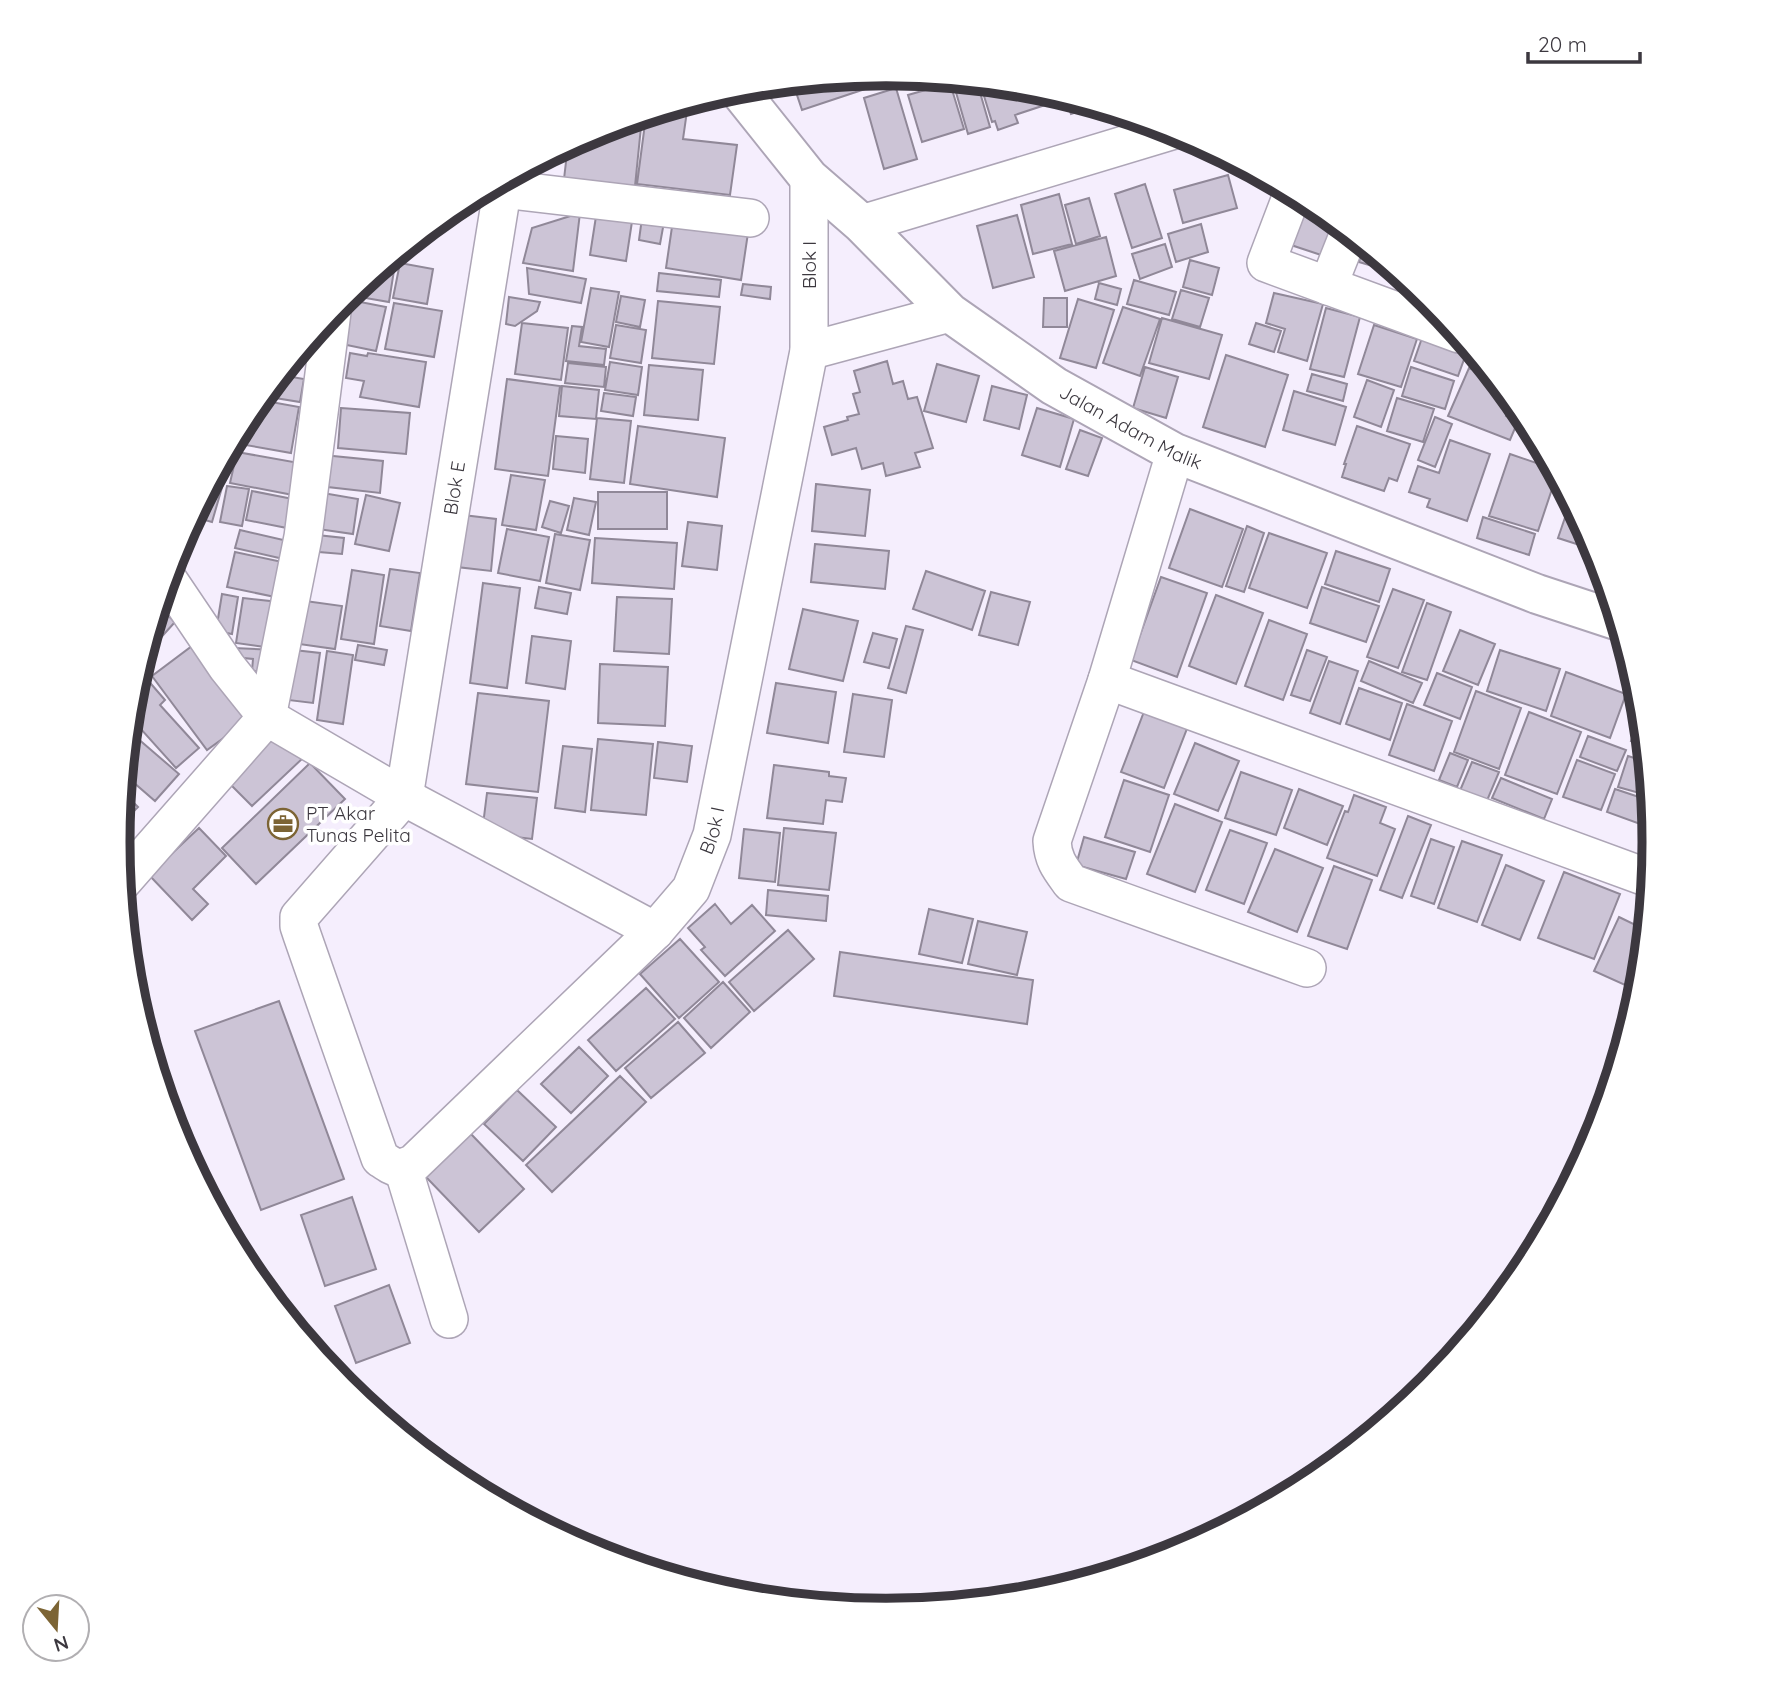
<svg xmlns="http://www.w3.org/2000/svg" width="1773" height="1684" font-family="Quicksand,sans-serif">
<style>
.building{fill:#ccc4d6;stroke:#908898;stroke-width:2}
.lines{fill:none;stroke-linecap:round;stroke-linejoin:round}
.street-casing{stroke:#ada5b6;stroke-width:40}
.secondary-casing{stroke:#ada5b6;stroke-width:42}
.street{stroke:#fff;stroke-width:37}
.secondary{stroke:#fff;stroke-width:38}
.labels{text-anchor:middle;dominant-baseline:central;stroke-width:7;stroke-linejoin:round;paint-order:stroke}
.street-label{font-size:19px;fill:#3c383f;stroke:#fff}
.poi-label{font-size:19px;fill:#3c383f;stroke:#fff;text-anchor:start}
.rim{fill:none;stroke:#3c383f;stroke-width:9}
</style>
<rect width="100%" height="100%" fill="#f5eefd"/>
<!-- building -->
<path class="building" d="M886,74H890L892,80L802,110L793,83Z
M957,81L977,82L990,127L968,134L953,82Z
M950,83L964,129L922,142L908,95Z
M980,83L1040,89L1045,105L1015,115L1018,123L998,130L995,121L992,122Z
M896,88L917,159L884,169L864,98Z
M1065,97L1094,106L1071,114Z
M685,104H688L683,139L737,145L730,195L637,184L646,116Z
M642,117L635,186L564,179L568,145L593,132Z
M1228,175L1237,208L1183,223L1174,190Z
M1145,184L1162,238L1132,248L1115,194Z
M1059,194L1072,244L1033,254L1021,205Z
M1301,196L1314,203L1336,222L1324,256L1285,243Z
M1089,198L1100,236L1076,244L1065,205Z
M597,210L633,215L626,261L590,255Z
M580,213L573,271L523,263L532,228Z
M1017,215L1034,277L993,288L977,226Z
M642,218L664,222L660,244L639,240Z
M673,220L748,233L741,280L666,268Z
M1201,224L1208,252L1176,262L1168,234Z
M1106,237L1116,276L1065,291L1054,251Z
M1165,244L1172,267L1140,279L1132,254Z
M1364,245L1400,274L1359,262Z
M1190,260L1219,268L1212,295L1183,287Z
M387,263L395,264L389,302L348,295Z
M400,263L433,269L427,304L393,298Z
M527,268L586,279L581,303L529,294Z
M659,273L721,280L719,297L657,291Z
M1134,280L1176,292L1169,315L1127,304Z
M1099,283L1121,289L1117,305L1095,299Z
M743,284L771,287L770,299L741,295Z
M591,288L619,292L609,347L581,342Z
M1181,290L1209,298L1200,327L1172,319Z
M1274,293L1323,304L1307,361L1278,352L1285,329L1266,323Z
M621,296L645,300L640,327L616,322Z
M509,297L540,302L537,311L515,326L506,324Z
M1044,298H1067V327H1043Z
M345,299L386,307L376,351L337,343Z
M1078,299L1114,310L1096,368L1060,358Z
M658,301L720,307L714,364L652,358Z
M394,303L442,311L434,357L385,349Z
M1123,307L1160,319L1140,376L1103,363Z
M1326,308L1360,317L1344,377L1310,369Z
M1162,318L1222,335L1209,379L1149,363Z
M522,323L568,328L561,380L515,374Z
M1256,323L1281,331L1274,352L1249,344Z
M616,325L646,330L641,363L610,358Z
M1374,325L1417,339L1401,387L1358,374Z
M572,326L582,327L579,346L606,349L604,365L566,361Z
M319,328L315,362L293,360Z
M1423,335L1467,351L1458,376L1414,361Z
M350,353L367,356L368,353L426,362L419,407L360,397L364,381L346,378Z
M1226,355L1288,375L1265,447L1203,427Z
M887,361L893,384L903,381L908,399L917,397L933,448L915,453L920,467L886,476L883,463L862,469L856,448L832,455L824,427L848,420L847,417L859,414L853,394L860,392L854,371Z
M610,362L642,367L638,395L605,390Z
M568,363L606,367L604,387L565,383Z
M937,364L979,376L966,422L924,411Z
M649,365L703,370L698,420L644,415Z
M1145,367L1178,377L1166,418L1133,408Z
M1411,367L1454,381L1445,409L1402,396Z
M1469,368L1496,379L1512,399L1506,416L1518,421L1510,440L1448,416Z
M1312,374L1347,384L1343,401L1307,391Z
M280,375L304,379L300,402L263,396Z
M507,379L560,386L548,476L495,469Z
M1367,380L1394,390L1381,427L1354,417Z
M562,386L599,390L596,419L559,416Z
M992,386L1027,395L1019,429L984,420Z
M1294,391L1346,407L1335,445L1283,430Z
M604,393L636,397L633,416L601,411Z
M1397,398L1434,409L1423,442L1387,431Z
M260,400L299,407L291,453L234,443L248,415Z
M341,408L410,413L406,454L338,448Z
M1037,408L1074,419L1060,467L1022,455Z
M1435,417L1452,424L1435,467L1418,460Z
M597,418L631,421L624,483L590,479Z
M638,426L725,438L717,497L630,484Z
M1357,426L1410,444L1397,481L1389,478L1384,491L1342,477L1346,464H1344Z
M1080,430L1102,438L1088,476L1066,469Z
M556,436L588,439L585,473L553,469Z
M1450,440L1490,454L1467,521L1427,507L1430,499L1409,492L1418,466L1439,473Z
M228,452L232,453L212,522L194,517Z
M237,452L299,463L293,495L230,483Z
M1510,454L1554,469L1557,474L1538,531L1489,516Z
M323,455L383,461L380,493L319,486Z
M511,475L545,480L536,530L502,525Z
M816,484L870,490L865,536L812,531Z
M227,486L249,489L242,526L220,522Z
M252,491L298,500L292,529L246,520Z
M317,492L358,499L353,534L311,528Z
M598,492H667V529H598Z
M366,495L400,503L389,551L355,544Z
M574,498L596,502L589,535L567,530Z
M1571,500L1597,548L1598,551L1558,538Z
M550,501L569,506L561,533L542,527Z
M1190,509L1243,529L1222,587L1169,568Z
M463,515L496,519L491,571L457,567Z
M1483,517L1535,534L1529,555L1477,538Z
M688,522L722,526L717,570L682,566Z
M1247,526L1264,533L1244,592L1226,586Z
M507,529L549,537L540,581L498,573Z
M240,530L292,542L288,560L235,548Z
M1269,533L1327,553L1307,608L1249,588Z
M308,534L344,538L342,554L307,551Z
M555,534L590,540L580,590L546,583Z
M595,538L677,543L674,589L592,583Z
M815,544L889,551L885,589L811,582Z
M1336,551L1390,569L1379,602L1325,584Z
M235,552L287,563L280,598L227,587Z
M390,569L420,573L411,631L380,626Z
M352,570L384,575L374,644L341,639Z
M926,571L985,591L972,630L913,609Z
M1161,577L1207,593L1177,677L1131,660Z
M483,583L520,588L507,688L470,683Z
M539,587L571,593L567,614L535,608Z
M1322,587L1379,606L1366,642L1310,623Z
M1393,589L1424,600L1398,668L1367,657Z
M991,592L1030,602L1018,645L979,635Z
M222,594L238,597L232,634L216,631Z
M1216,595L1263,613L1236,684L1189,666Z
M617,597L672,599L669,654L614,651Z
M243,598L279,602L273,648L236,643Z
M298,600L342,606L335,649L292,643Z
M1427,603L1451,612L1427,680L1402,672Z
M159,607L175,622L155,644L149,639Z
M803,609L858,621L843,681L789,669Z
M1269,620L1307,634L1283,700L1245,686Z
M906,626L923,630L906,693L888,688Z
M1460,630L1495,644L1478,685L1443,671Z
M873,633L897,639L889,668L864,662Z
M532,636L571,641L565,689L526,683Z
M358,645L387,650L384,665L355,660Z
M192,646L247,721L207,750L152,676Z
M234,648L275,650L272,673L252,671L253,659L233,657Z
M294,650L320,653L313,703L288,700Z
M1307,650L1327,657L1310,701L1291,695Z
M1500,650L1560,669L1546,711L1487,691Z
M327,651L353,655L343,724L317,720Z
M1329,661L1358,671L1340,724L1310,713Z
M1369,661L1422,683L1413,703L1361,681Z
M600,664L668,667L665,726L598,723Z
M139,670L165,700L160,705L199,748L176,768L130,717L133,692Z
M1566,672L1626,694L1610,738L1551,716Z
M1437,673L1472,687L1460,719L1424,705Z
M776,683L836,692L828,743L767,733Z
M1638,684L1640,692L1642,715L1629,710Z
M1359,688L1402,703L1390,740L1346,724Z
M1476,691L1521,708L1499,769L1454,752Z
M478,693L549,701L538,792L466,784Z
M853,694L892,700L884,757L844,752Z
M1407,704L1452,721L1434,771L1389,755Z
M1145,709L1188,726L1164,788L1121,772Z
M1529,712L1581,732L1557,794L1505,775Z
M1638,719L1643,720L1646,746L1631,741Z
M129,731L179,774L155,801L125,775Z
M280,732L304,757L252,806L228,782Z
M1588,736L1626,750L1617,771L1580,757Z
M598,739L653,744L646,815L591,810Z
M658,742L692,746L687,782L654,778Z
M1195,743L1239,761L1218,811L1174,794Z
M563,746L592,749L585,812L555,808Z
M1450,753L1468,760L1457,787L1439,780Z
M1628,756L1647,762L1650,796L1618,787Z
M1577,760L1615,774L1601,810L1563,797Z
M1472,762L1499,772L1486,803L1459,793Z
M310,763L345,799L256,884L222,848Z
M774,765L829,772V776L846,778L842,802L826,800L823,824L767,818Z
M1241,772L1292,790L1276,835L1225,818Z
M1501,778L1552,799L1544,819L1492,798Z
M1124,780L1169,795L1150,852L1105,837Z
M1299,789L1343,806L1327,845L1284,828Z
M1615,789L1651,801L1654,829L1607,812Z
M123,792L138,807L120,825Z
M487,793L537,798L532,839L482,833Z
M1354,795L1386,807L1380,823L1395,829L1377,876L1327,858L1345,811L1348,812Z
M1175,804L1222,822L1195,892L1147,874Z
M1408,816L1431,825L1402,898L1380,890Z
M199,828L226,856L193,889L208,904L192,920L149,875Z
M784,828L836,833L829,890L778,885Z
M744,829L780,833L775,882L739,878Z
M1230,830L1267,843L1244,904L1206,890Z
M1084,837L1135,852L1126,879L1076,865Z
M1431,839L1454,847L1434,904L1411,896Z
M1462,841L1502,855L1477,922L1438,908Z
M1275,849L1323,868L1297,932L1248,912Z
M1506,865L1544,881L1520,940L1482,925Z
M1334,866L1372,880L1347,949L1308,936Z
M1564,872L1620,894L1594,959L1538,938Z
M768,890L828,896L826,921L766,915Z
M715,904L731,924L752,905L775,931L725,976L701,950L705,947L688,928Z
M929,909L973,919L962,963L919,954Z
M1619,917L1646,930L1645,943L1625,985L1594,971Z
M978,921L1027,932L1017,975L968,964Z
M788,930L814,959L754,1011L729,982Z
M680,939L719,982L679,1018L640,974Z
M840,952L1033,980L1027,1024L834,996Z
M723,982L750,1012L711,1048L684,1018Z
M646,988L675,1019L616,1071L588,1040Z
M279,1001L344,1179L261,1210L195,1031Z
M678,1022L705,1053L651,1098L625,1068Z
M579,1047L608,1076L571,1113L541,1084Z
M620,1076L646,1102L552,1192L526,1165Z
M517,1090L556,1127L523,1161L484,1124Z
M471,1134L524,1189L479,1232L426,1177Z
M352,1197L376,1269L325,1286L301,1215Z
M389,1285L410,1343L356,1363L335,1306Z"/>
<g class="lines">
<!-- street casing -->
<g class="street-casing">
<g id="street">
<path id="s1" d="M504,179L404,797L299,917V926L302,935L380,1158C395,1168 397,1171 414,1163L655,931L691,889L712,835L809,351V178"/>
<path d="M503,189L750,218"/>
<path d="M1293,192L1266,263L1459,334"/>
<path d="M862,224L1174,130"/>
<path d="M1328,286L1349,233"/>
<path d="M809,351L950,313"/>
<path d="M1175,453L1107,680L1052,841C1053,860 1060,868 1071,883L1307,968"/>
<path d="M167,578L227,667L267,717L404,797L655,931"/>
<path d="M1107,680L1651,879"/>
<path d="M122,882L267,717L303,537L332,312"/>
<path d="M403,1168L449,1319"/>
</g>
</g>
<!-- secondary casing -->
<g class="secondary-casing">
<g id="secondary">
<path id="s2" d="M737,88L809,178L862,224L950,313L1054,386L1175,453L1537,594L1619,621"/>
</g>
</g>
<!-- street -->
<use href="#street" class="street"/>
<!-- secondary -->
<use href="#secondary" class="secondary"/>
</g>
<!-- icons -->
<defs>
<g id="office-ring" transform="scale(1.575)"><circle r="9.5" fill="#fff" stroke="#7c6434" stroke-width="1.5"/><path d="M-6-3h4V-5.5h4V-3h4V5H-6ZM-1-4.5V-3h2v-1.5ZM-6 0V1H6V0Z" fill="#7c6434"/></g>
</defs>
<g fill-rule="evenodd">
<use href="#office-ring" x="283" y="824"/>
</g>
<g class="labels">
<!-- street labels -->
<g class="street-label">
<text transform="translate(809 265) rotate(-90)">Blok I</text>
<text stroke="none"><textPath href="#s2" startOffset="525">Jalan Adam Malik</textPath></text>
<text transform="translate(454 488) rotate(-81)">Blok E</text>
<text stroke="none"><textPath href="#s1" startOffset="1530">Blok I</textPath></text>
</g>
<!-- poi labels -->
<g class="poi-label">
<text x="306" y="813">PT Akar<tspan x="306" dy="22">Tunas Pelita</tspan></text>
</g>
</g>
<!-- crop -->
<path d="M0 0H1773V1684H0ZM130 842a756 756 0 1 1 1512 0a756 756 0 1 1-1512 0Z" fill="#fff" fill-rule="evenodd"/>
<path class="rim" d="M130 842a756 756 0 1 1 1512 0a756 756 0 1 1-1512 0Z"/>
<!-- north arrow -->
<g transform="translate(56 1628) rotate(162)"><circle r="33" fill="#ffffff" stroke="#b1afb2" stroke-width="2"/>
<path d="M0-5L12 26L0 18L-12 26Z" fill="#7c6434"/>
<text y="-10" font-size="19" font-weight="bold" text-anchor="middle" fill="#3c383f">N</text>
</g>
<!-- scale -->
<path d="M1528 52v10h112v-10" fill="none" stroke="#3c383f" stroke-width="3.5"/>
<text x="1538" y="52" font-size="21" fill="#3c383f" stroke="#ffffff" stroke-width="5" paint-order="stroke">20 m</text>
</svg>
